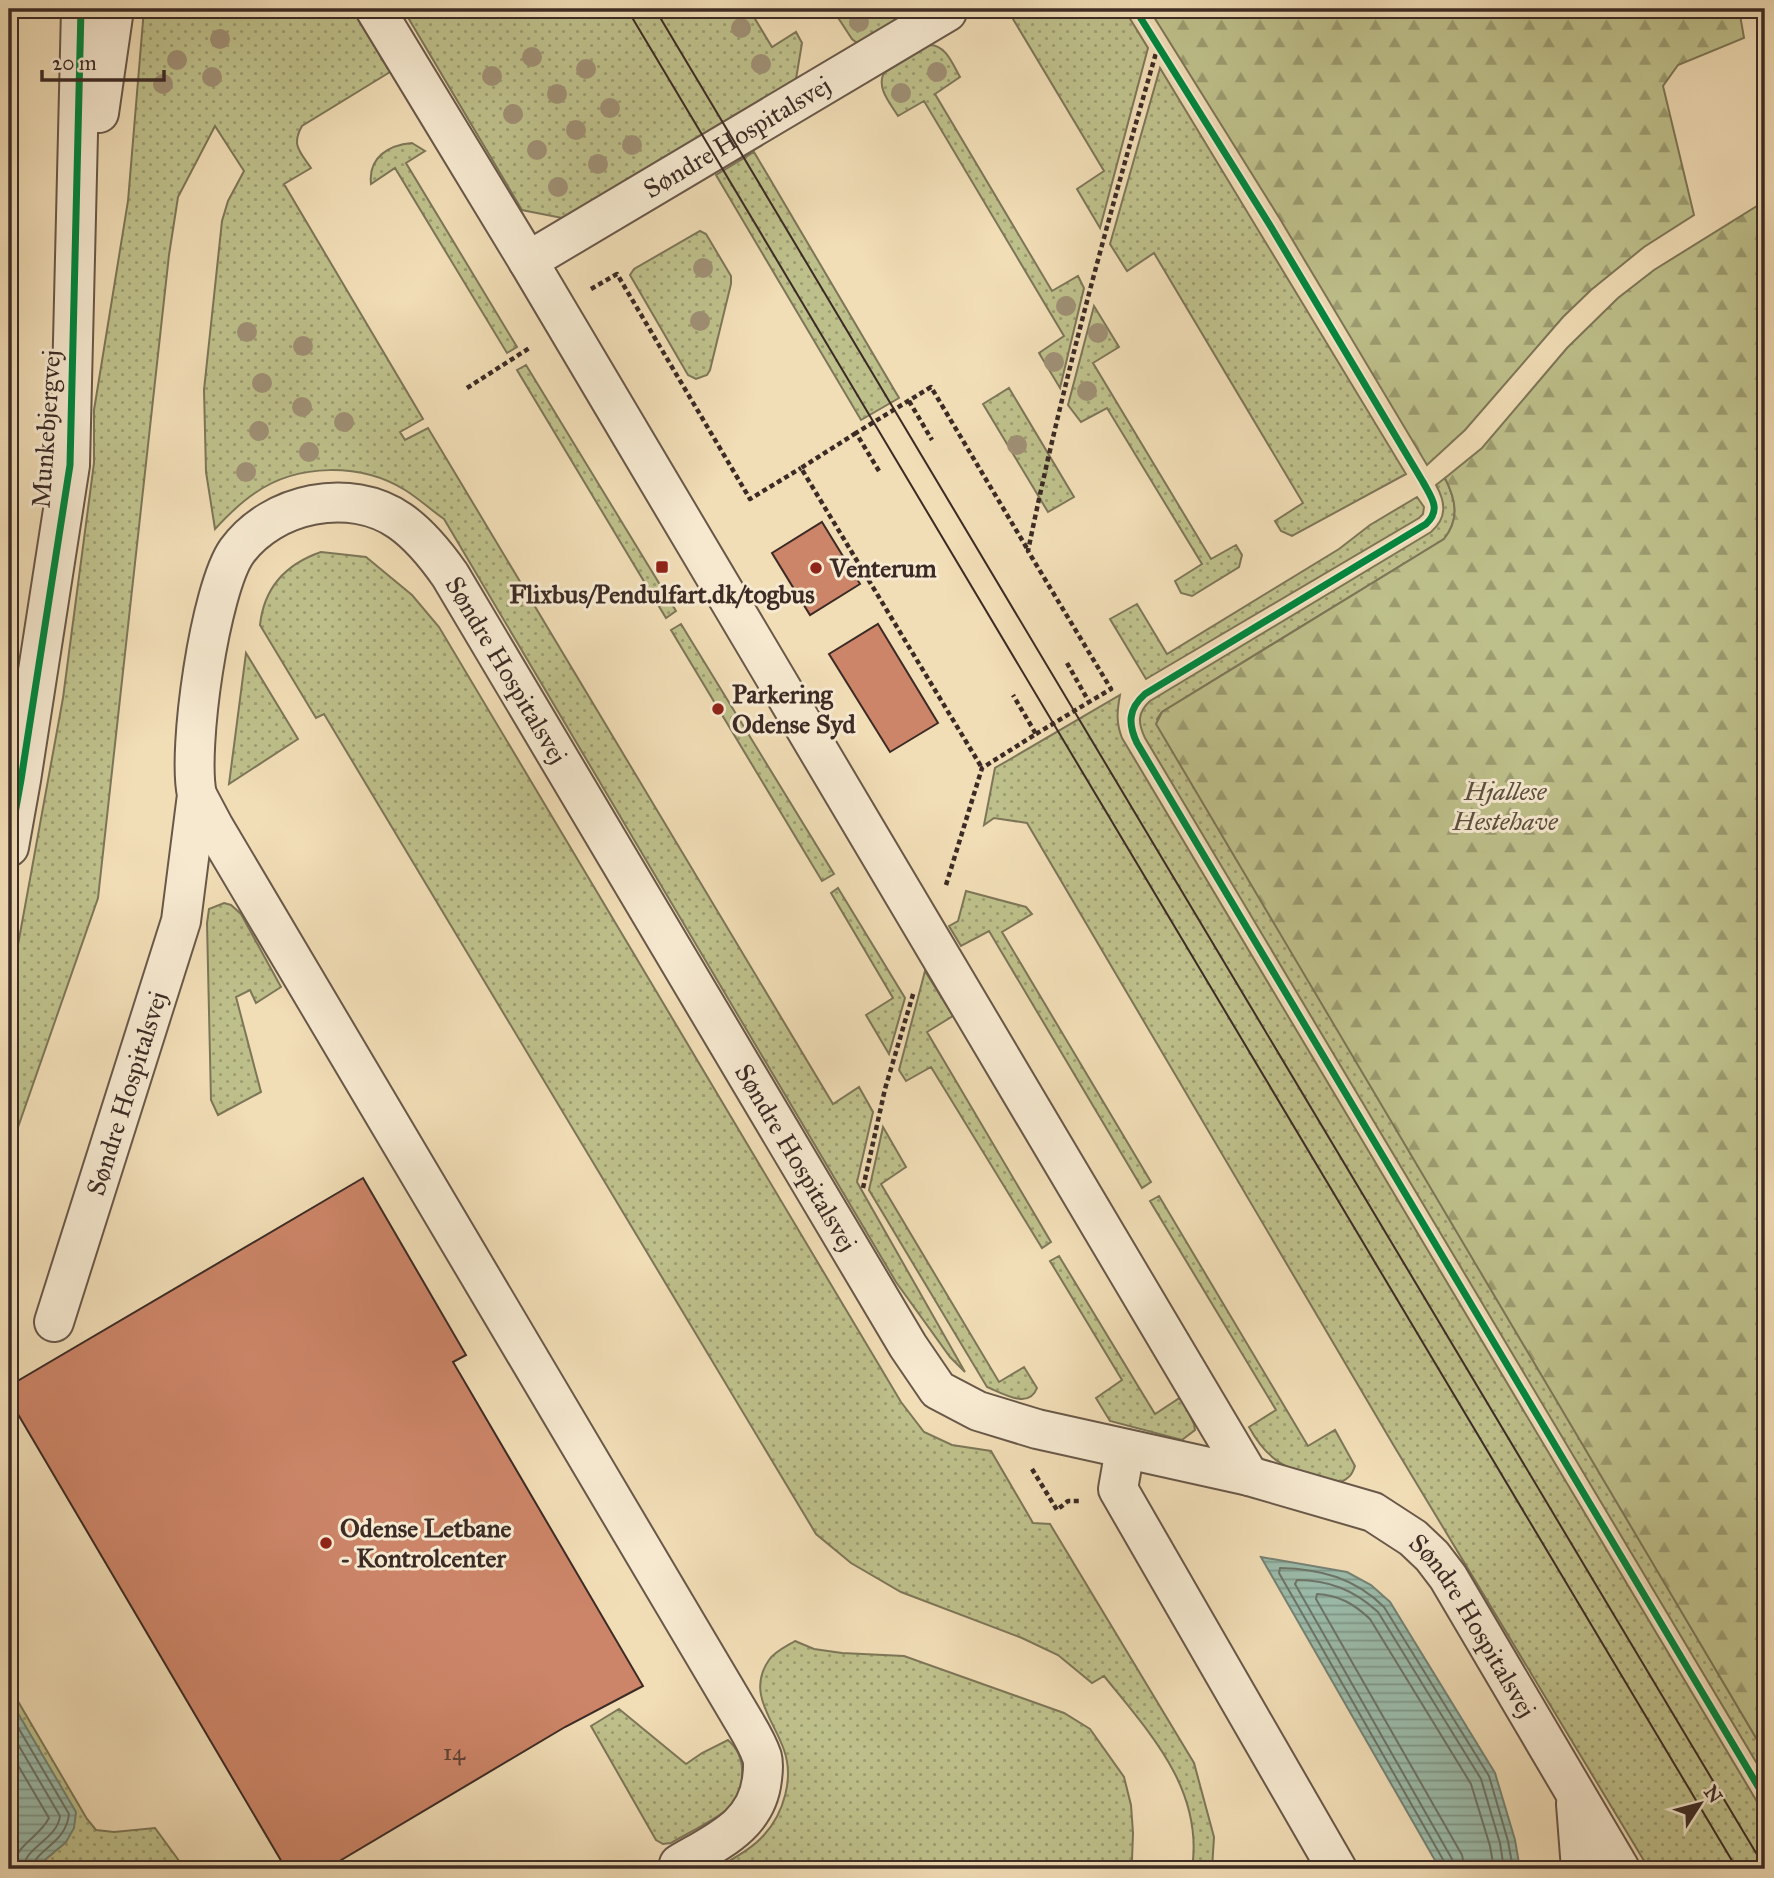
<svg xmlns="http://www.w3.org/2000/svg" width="1774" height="1878" font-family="'IM FELL Great Primer',serif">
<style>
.grass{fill:url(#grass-dots);stroke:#7d7658;stroke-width:2}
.forest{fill:url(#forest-firs);stroke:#7d7658;stroke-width:2}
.water{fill:url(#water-rules);stroke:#758275;stroke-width:2}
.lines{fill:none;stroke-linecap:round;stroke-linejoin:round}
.shore{stroke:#6c7468;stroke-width:2}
.building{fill:#cc8568;stroke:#3c2b25;stroke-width:2}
.minor-casing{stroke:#695849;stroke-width:42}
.path{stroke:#3c2b25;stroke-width:4.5;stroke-dasharray:5 3.5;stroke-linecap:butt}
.minor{stroke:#f6e9d0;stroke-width:38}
.tram{stroke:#3c2b25;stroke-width:2}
.cycleway-casing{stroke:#f6e9d0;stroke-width:11}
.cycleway{stroke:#00873e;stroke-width:7}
.tree{fill:#9f8f74}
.poi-dot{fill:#8f2418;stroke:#f6e9d0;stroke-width:2.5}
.labels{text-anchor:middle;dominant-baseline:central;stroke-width:6;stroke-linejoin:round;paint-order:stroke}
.number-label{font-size:23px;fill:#604236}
.street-label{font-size:26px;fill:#3c2b25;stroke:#f6e9d0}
.poi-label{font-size:26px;font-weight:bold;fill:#3c2b25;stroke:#f6e9d0;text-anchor:start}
.park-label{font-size:26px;font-style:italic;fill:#5c503e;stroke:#f6e9d0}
</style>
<defs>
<pattern id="grass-dots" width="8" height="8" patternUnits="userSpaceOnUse" patternTransform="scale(1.75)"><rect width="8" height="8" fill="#bec08b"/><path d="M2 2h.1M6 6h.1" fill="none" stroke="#9c9c71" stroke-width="1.8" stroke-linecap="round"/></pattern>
<pattern id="forest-firs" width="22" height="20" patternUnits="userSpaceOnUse" patternTransform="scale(1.75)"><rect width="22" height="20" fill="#bec08b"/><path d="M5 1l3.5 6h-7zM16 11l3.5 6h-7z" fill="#9c9c71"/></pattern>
<pattern id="water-rules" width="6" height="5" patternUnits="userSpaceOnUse" patternTransform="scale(1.75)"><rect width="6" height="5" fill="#9bbcab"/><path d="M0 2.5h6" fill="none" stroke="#80998b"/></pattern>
</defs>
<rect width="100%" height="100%" fill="#f1ddb6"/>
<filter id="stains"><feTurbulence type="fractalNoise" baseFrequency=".00286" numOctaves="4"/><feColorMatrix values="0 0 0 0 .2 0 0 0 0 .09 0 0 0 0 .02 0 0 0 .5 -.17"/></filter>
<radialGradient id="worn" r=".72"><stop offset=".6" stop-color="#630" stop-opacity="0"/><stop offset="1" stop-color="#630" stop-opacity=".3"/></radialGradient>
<!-- grass -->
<path class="grass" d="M144,9H352L390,72L302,126C291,145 300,152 311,168L284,184L423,419L400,432L405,440L428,428L833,1104L859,1087L873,1112L857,1182L965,1372L950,1357L896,1282L444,519C431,510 418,498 405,490C361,463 298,463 255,493C240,503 227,516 215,529L206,472L204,390L222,221L228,201L244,171L215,126L178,197L169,255L98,898L9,1153V994L63,698L94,463V410L128,201Z
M403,9H749L772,47L796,32L802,43L795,85L567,219L522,210Z
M835,9H913L914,10L857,43L852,39L833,10Z
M1007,9H1124L1148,48L1100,228L1077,189L1104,171Z
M930,45C946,45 953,65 960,77L935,94L1052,291L1078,276L1084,288L1060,388L1039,353L1064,336L924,101L898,116C890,103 876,87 884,73Z
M1160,68L1406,474L1292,536L1281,531L1275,521L1303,503L1154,253L1127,271L1110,244Z
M412,143L425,151L406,163L517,347L507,353L395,168L371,184C368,157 389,145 412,143Z
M754,152L899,398L861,420L716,175Z
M700,231L706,234L731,276V284L710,370L707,375L696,379L688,375L630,275L634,269Z
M1094,306L1119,347L1093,363L1211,559L1236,545L1242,555L1239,567L1192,596L1181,593L1175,581L1202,564L1107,408L1081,422L1068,405Z
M526,365L676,611L666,618L517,370Z
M1009,388L1074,497L1048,512L983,404Z
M1445,478C1456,500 1460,519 1444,539L1162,712L1157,719L1765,1753V1777L1145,738C1138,723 1137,713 1150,701L1431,532C1447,518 1446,503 1436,485Z
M1417,497L1424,507L1423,514L1419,518L1146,679L1110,619L1137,604L1167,654L1339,549L1370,525Z
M321,552L366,557L412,595L439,627L901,1402L924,1432L952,1445L991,1451L1033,1523L1050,1524L1194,1763L1214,1837L1212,1869H1192C1204,1790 1150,1733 1104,1676L1092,1683L1058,1655L1022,1638L901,1592L851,1563L816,1534L324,714L316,718L260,625C264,588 286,564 321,552Z
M681,624L834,874L822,881L671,630Z
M246,653L298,739L229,784Z
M1120,695C1117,711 1116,723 1122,738L1765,1815V1869H1649L1394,1446L1027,823L994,818L984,825L995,768Z
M838,888L905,998L889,1054L866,1015L893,998L831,893Z
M966,891L1026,907L1032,914L1002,932L1151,1182L1142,1188L989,931L961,946L949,926L958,921Z
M224,903L231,905L241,914L281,987L256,1003L250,990L236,997L261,1092L218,1115L211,1100L207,923L209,909Z
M925,971L953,1016L927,1032L1051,1242L1042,1248L931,1067L906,1081L899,1070Z
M883,1127L906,1167L881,1184L999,1382L1024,1367L1037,1388C1029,1410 1002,1393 987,1387L869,1190Z
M1159,1196L1308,1446L1335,1430L1355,1466C1352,1475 1349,1478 1341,1482C1296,1470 1273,1471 1249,1427L1276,1410L1150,1201Z
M1059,1256L1155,1414L1181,1397L1194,1424L1195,1430L1182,1440L1110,1421L1096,1398L1122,1380L1050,1261Z
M795,1641L814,1649L842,1653L904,1656L1064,1713L1090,1729L1124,1777L1131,1805L1133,1833L1132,1860L1130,1869H716C732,1859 752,1849 764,1835C784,1813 794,1778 784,1750C774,1720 746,1693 769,1660C774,1652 787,1646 795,1641Z
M9,1686L87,1819L96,1830L114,1832L155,1828L185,1869H34L66,1842L9,1698Z
M619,1709L686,1764L702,1753L728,1740C738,1749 743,1760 742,1774C742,1782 741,1794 737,1801C727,1814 686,1834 671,1843L663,1844L656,1840L591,1726Z"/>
<!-- forest -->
<path class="forest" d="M1149,9H1739L1744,38L1678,65L1663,86L1694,215L1644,247L1591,290L1563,317L1465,430L1427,465L1280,219Z
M1765,201V1753L1156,724L1162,712L1444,539C1460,519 1456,500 1445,478L1482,448L1567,348L1618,298L1654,270Z"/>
<!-- water -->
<path class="water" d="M1261,1557L1347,1572L1371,1585L1390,1602L1495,1773L1515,1840L1520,1869H1440Z
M9,1698L76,1812L74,1828L66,1842L34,1869H9Z"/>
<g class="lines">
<!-- shore -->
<path class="shore" d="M9,1712L69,1814C66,1844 35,1849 32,1869
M9,1729L60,1816C57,1840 25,1846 23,1869
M9,1750L49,1818C39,1838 14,1845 13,1869
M1446,1869L1445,1863L1279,1573L1280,1568C1321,1569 1355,1578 1384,1607L1489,1776L1508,1841L1513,1869
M1455,1869L1452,1859L1295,1584L1297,1580C1329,1580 1354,1590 1378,1612L1481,1779L1500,1843L1504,1869
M1465,1869L1462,1855L1316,1599L1317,1594C1339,1595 1354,1604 1370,1619L1471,1784L1490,1846L1494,1869"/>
</g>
<!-- building -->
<path class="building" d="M822,522L860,584L810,615L772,553Z
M878,624L938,723L890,752L829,654Z
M363,1178L466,1355L453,1362L643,1686L565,1727L326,1869H286L9,1399V1386Z"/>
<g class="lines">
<!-- minor casing -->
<g class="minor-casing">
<g id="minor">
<path d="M375,9L528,261L1249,1476"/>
<path d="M99,113L114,9"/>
<path id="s1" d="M528,261L947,12"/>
<path d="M197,795L214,827L745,1723C751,1733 758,1745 762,1757C764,1764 763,1771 762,1779C757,1826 716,1842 679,1864"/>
<path d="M9,847L21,780L70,465L81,9"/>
<path id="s2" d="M54,1322L181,921L197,795C187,750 210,589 237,551C272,503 350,486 400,521C420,535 436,555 450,575L908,1346L938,1390L978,1411L1037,1429L1249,1476L1373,1512L1413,1538L1432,1556L1448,1577L1620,1869"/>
<path d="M1125,1449L1118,1489L1337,1869"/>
<path d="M1576,1804L1581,1869"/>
</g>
</g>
<!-- path -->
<path class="path" d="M591,289L617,274L750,499L801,468
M467,388L531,347
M909,401L932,440
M856,433L801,468L982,768
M879,471L856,433L931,387L1028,550
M1067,663L1089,702L1111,689L1028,551C1063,380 1110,213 1158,46
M1036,734L1089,702
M946,885L982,768L1036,734L1013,695
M863,1188L885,1089L914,991
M1032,1469L1057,1510L1068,1501H1081"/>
<!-- minor -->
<use href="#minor" class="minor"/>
<!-- tram -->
<path class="tram" d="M627,9L1737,1869
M655,9L1765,1868"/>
<!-- cycleway casing -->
<g class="cycleway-casing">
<path id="cycleway" d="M1135,9L1271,227L1423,482C1431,497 1442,509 1426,524L1145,694C1128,709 1128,724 1137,743L1765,1798
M9,847L21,780L70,465L81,9"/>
</g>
<!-- cycleway -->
<use href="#cycleway" class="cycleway"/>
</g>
<!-- trees -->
<g class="tree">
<circle cx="859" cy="22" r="10"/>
<circle cx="741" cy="28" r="10"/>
<circle cx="220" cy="39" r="10"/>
<circle cx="532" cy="57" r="10"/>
<circle cx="177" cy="60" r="10"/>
<circle cx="761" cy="64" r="10"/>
<circle cx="586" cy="69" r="10"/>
<circle cx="937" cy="72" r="10"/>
<circle cx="492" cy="76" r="10"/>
<circle cx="212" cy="77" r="10"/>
<circle cx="163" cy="84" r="10"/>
<circle cx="901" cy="93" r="10"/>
<circle cx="557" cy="94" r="10"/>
<circle cx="610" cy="108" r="10"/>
<circle cx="513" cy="114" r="10"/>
<circle cx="576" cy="130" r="10"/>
<circle cx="632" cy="145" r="10"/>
<circle cx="537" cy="150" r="10"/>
<circle cx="598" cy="164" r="10"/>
<circle cx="558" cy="187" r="10"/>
<circle cx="703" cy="268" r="10"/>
<circle cx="1066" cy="306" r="10"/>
<circle cx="700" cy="321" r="10"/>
<circle cx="247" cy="332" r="10"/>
<circle cx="1098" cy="333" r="10"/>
<circle cx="303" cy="346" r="10"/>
<circle cx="1054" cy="362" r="10"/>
<circle cx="262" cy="383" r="10"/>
<circle cx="1087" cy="391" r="10"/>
<circle cx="302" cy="407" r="10"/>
<circle cx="344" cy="422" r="10"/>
<circle cx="259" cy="431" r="10"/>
<circle cx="1017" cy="445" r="10"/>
<circle cx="309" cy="452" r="10"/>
<circle cx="246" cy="472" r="10"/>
</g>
<!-- markers -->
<g class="poi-dot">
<rect x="655" y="560" width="14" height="14" rx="3.5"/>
<circle cx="816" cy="568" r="7"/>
<circle cx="718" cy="709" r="7"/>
<circle cx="326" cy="1543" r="7"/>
</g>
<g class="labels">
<!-- number labels -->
<g class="number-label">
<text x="454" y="1752">14</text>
</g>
<!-- street labels -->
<g class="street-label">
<text stroke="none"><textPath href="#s1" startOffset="243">Søndre Hospitalsvej</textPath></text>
<text transform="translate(46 429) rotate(-86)">Munkebjergvej</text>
<text stroke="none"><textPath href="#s2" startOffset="1164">Søndre Hospitalsvej</textPath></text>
<text stroke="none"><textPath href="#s2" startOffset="240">Søndre Hospitalsvej</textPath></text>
<text stroke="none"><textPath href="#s2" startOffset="1731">Søndre Hospitalsvej</textPath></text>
<text stroke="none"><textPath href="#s2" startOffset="2611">Søndre Hospitalsvej</textPath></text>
</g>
<!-- poi labels -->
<g class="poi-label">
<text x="830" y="568">Venterum</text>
<text x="662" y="594" text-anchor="middle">Flixbus/Pendulfart.dk/togbus</text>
<text x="732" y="694">Parkering<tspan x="732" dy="30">Odense Syd</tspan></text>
<text x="340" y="1528">Odense Letbane<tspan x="340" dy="30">- Kontrolcenter</tspan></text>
</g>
<!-- park labels -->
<g class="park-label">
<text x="1505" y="791">Hjallese<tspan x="1505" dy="30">Hestehave</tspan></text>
</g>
</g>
<!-- margin -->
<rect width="1774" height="1878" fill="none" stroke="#f1ddb6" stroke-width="35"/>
<rect x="10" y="10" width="1753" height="1857" fill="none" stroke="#3c2b25" stroke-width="3.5"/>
<rect x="18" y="18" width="1739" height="1843" fill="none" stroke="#3c2b25" stroke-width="2"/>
<!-- north arrow -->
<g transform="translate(1700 1804) rotate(54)" stroke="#f6e9d0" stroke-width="5" paint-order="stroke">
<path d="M0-5L12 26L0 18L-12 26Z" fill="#3c2b25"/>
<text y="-10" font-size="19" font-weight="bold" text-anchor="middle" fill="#3c2b25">N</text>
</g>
<!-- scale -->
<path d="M42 70v10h122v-10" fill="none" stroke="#3c2b25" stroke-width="3.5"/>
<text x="52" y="70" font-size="21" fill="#3c2b25" stroke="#f6e9d0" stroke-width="5" paint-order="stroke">20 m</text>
<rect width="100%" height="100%" filter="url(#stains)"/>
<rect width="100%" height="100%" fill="url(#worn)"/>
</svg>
